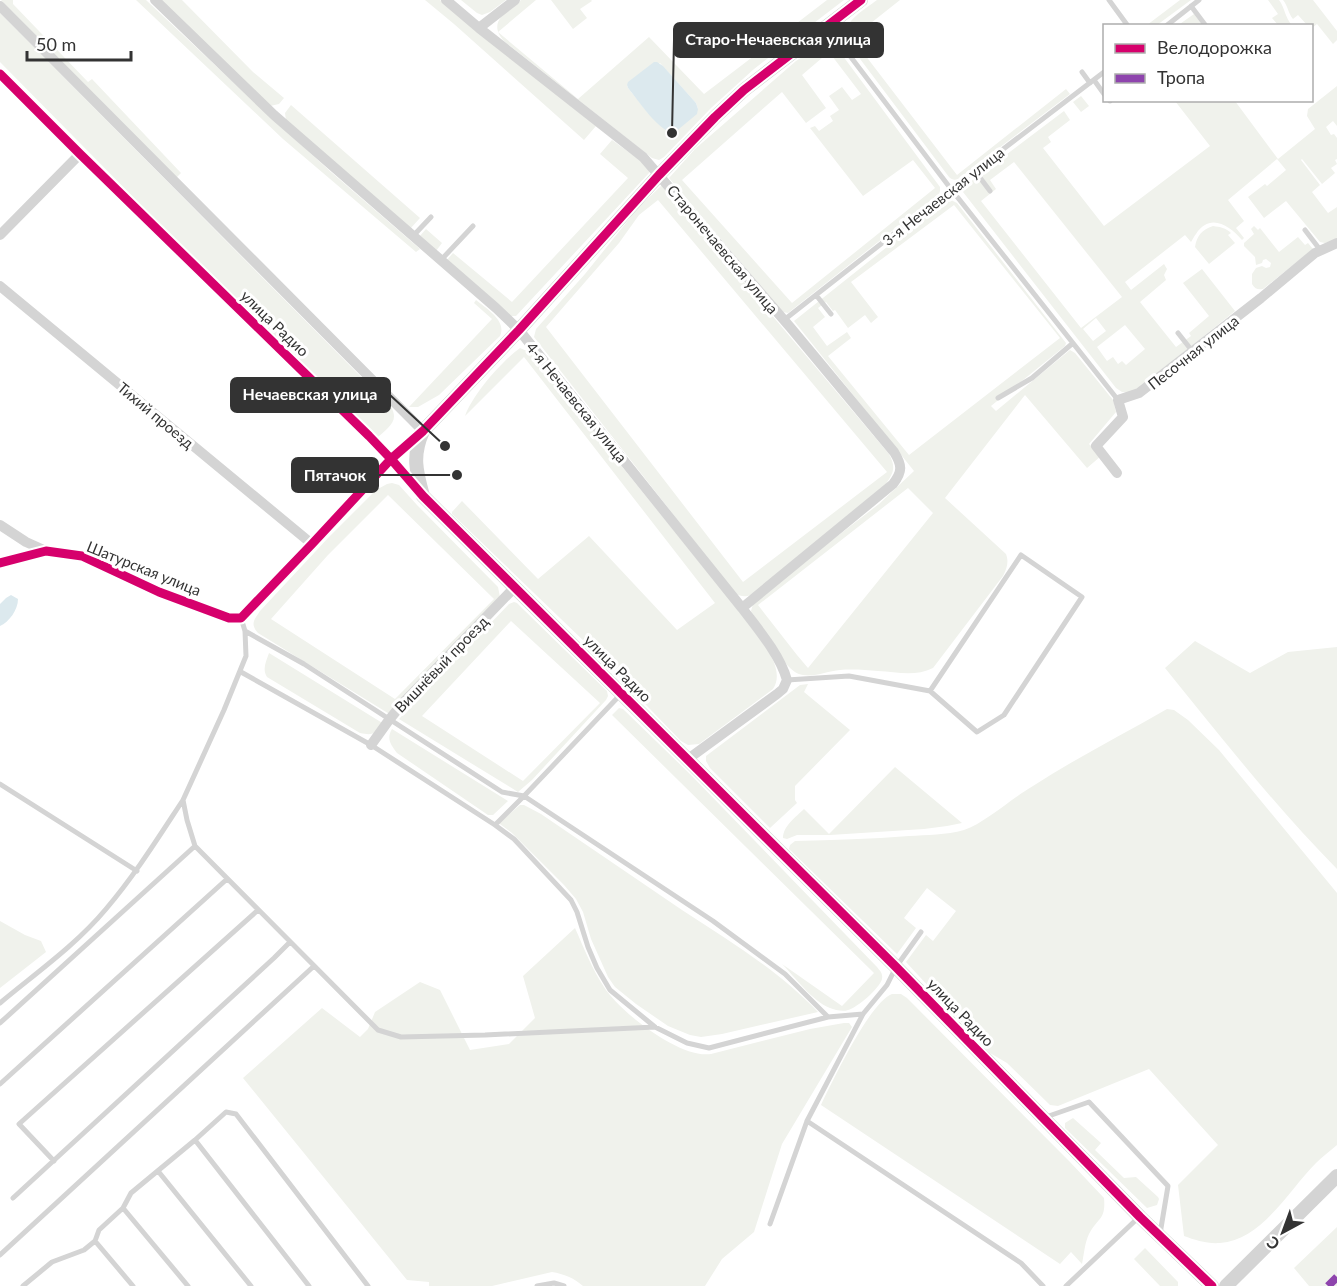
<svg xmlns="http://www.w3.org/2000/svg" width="1337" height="1286" font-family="Lato,sans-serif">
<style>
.green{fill:#f0f2ec;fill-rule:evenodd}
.water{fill:#dce9ee}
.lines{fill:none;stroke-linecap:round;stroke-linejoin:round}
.service{stroke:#d4d4d4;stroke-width:5}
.minor{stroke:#d4d4d4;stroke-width:10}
.tertiary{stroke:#d4d4d4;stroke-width:14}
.quiet{stroke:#8e44ad;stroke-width:8;stroke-dasharray:15 8;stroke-linecap:butt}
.cycleway-casing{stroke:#fff;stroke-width:13}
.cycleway{stroke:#d6006c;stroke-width:9}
.labels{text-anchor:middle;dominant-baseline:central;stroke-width:6;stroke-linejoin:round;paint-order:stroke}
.street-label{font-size:15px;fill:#333;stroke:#fff}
.leader{fill:none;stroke:#333;stroke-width:2}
.callout-dot{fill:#333;stroke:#fff;stroke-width:2}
.callout{fill:#333;stroke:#333;stroke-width:2}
.callout-label{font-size:16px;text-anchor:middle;font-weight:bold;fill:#fff}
</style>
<rect width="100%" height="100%" fill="#fff"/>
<!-- green -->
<path class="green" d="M1,0H13V4L88,82L92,79L181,173L176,178Z
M136,0H146L252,100L331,172L420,249L416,252L283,139Z
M160,0H182L253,72L284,98L279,104L270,106Z
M425,0H440L596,126L584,140L454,24Z
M461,0H506L490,12L482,15L477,13Z
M521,0H536L498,32L578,99L649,37L704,94L827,0H844L754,69L711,108L664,157L659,160L652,158L505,42C486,22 506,13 521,0ZM660,63L696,103L698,109L648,113L628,88L627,85Z
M551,0H591L592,1L580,9L587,18L573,29Z
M877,0H900L852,38L957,175L1066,89L1070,94L961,177C957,180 953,181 949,177L845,39C844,20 864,10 877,0Z
M1180,0H1191L1157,25H1147Z
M1268,0H1279C1285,8 1285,18 1292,25H1278L1272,18L1278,14Z
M1283,0H1313L1337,31V40L1333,44L1317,24L1312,28V26L1307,25L1298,15L1293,19C1288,13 1288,6 1283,0Z
M0,13L391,407C400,422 387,428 376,439L364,431L0,62Z
M1194,14L1202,25L1201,26H1177Z
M825,44L837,48L940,187V191L939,194L788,313L783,312L669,178L695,149L796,61L814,49ZM829,52L861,94L852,100L842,87L829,96L839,110L830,116L833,121L819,131L815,126L810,128L863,196L913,160L935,188L792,303L682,180L782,92L806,123L826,108L802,75Z
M1337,86V126L1333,121L1326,127L1331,135L1334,134L1337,138V159L1335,160L1337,164L1331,168L1335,173L1322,184L1302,159L1301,160L1320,185L1312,192L1328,213L1337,207V239L1325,243L1320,242L1286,201L1264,218L1248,197L1265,184L1267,186L1286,170L1277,159L1228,200L1244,221L1236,228L1244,238L1242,240C1230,226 1210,212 1196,234C1194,236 1193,239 1191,242L1185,235L1125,282L1131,290L1164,264L1167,269L1164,275L1166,280L1140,302L1176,347L1191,336L1189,333L1209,316L1183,283L1202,269L1235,311L1133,393L1122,392L1116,388L963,192L965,186L1064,111L1070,120L1048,137L1051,142L1043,148L1104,226L1210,146L1175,101H1235L1278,159L1315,129L1307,116L1308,109ZM1014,162L1122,297L1081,328L981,201L996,189L990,180ZM1096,318L1106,331L1093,341L1083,329ZM1125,325L1145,349L1126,365L1122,361L1118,364L1113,357L1107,361L1097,347Z
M1081,96L1089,106L1081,112L1073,102Z
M291,105L420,218L410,229L286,120L285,113Z
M612,140L641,161L650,170L649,173L516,316H511L446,261L453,253L512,302L628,178L600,154Z
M662,185L889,454C896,467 894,473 885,485L751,595C745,597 741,597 735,593L534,337L536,329L585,274L638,208ZM658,200L887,472L743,582L546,327L619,243L639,215Z
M949,199L957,203L1066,343L1065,346L991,406L996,411L1070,350L1075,353L1113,400L1116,412L1089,444L1101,456L1087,468L1025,395L945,498L1006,554C1009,562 1007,568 1003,576L933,668C915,677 897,672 878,671C866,670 852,669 840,670C828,671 815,677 803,675C796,674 792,670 787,665L751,611L753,604L756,599L879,504L914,471L794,321L946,200ZM954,205L1060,338L909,455L828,356L851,338L847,332L827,346L813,327L825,317L818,308L826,302L833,311L835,310L848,328L865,315L871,323L878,317L851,282ZM908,488L933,513L808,668L797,655L758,605Z
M1213,226C1220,227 1226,228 1231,233L1228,235L1235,243L1209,264L1195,247C1197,235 1202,230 1213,226Z
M1254,226L1258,230L1260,228L1279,252L1298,237L1305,245L1308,243L1313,249L1263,289C1258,290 1255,289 1252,284V274L1256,268L1262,266L1266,268L1270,267L1271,263L1266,259L1263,260L1262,263L1256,265L1255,257L1244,246V243L1254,234L1251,229Z
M426,229L442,243L436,251L419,237Z
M476,300C487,309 507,321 500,336L439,395L418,407H409L492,319L474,303Z
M520,348L529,352L539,364L742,615C755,634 788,666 773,689L699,744L688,745L681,741L587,644L452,514V512L462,501L538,579L589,536L677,630L715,603L524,357L465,416C473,394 501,362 520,348Z
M392,483L399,485L417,505L498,587L500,597L391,715L258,633C250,624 254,620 260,611L328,538L376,490L387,484ZM388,495L494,599L395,699L271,619L328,555Z
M514,602L517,603L523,609L607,691L608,696L606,700L532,780L518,792L399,719L509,604ZM511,621L600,703L523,781L422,716Z
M1195,641L1250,673L1288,652L1337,647V869C1275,806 1220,736 1165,668Z
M269,653L384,724C375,733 374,736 360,733L267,677C262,669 266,662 269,653Z
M808,684L804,692L850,730L795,786V800L797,803L770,828L710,768L706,761V756L800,685Z
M619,708L623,709L691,775L877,967C880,971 883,973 882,979C880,988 857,1008 848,1010C843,1012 835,1010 830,1008C812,1001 795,977 782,964L842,1006L874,973L612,715Z
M1167,709L1174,710L1188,720L1219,750L1337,893V1145C1330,1151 1322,1157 1316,1163C1289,1190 1262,1240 1220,1243C1207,1244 1195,1240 1184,1236L1178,1185L1218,1145L1149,1069L1058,1106L1050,1105L1007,1063L990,1053L906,962L926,935L933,941L956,911L927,888L904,918L916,928L897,954L789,849L790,845L795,841C833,840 871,839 909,836C927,835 946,835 964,830C985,823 1012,798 1033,786C1076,758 1122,735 1167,709Z
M392,729L508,801L493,815H488L397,753C391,745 386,739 392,729Z
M895,767L962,823L947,826L924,829L830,835H797L787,839L783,838C783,826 796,817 804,809L829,834Z
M520,805H524L541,814C588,846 635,878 682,910C730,941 779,971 818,1012L722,1034L701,1037L690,1035L668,1026L636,1004L615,987L608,977L591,939L583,912L576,899L564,885L512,833L500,824V822Z
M0,921L25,935L41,941L46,952L0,988Z
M575,928C584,948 592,969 604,987C620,1012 680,1059 711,1054L810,1029L844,1023H849L852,1027L782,1144L754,1232L722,1259L705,1286H583C574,1278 564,1274 552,1272L492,1286H429V1282L407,1280L243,1078L322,1008L360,1037L368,1029L375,1012L420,982L440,990L470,1050L509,1044L535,1018L523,976Z
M892,994H901L907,998L1070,1162L1104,1198C1106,1220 1098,1217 1089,1234C1085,1242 1084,1254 1082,1264L1071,1252L1060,1264L821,1105C832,1082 870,1002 892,994Z
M1073,1118L1101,1143L1095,1150L1124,1178L1136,1177L1158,1197L1159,1199L1157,1205L1147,1208L1065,1128V1123Z
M1337,1227V1286H1309L1294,1268Z
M1145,1248L1178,1282V1286H1160L1134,1259Z"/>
<!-- water -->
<path class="water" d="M654,62H657L663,66L696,103L698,109L697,114L674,133C659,132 638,100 628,88L627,85L628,82Z
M11,595L18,599C18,610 9,622 0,626V604L6,598Z"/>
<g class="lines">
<!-- service -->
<path class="service" d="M1109,0L1128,26
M1191,6L1206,26
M1166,26L1199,0
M828,27L951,189L1118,400
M1082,72L1090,83
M1094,80L1104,94
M1110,100V101
M975,171L990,191
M1305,230L1321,251
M413,236L431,217
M441,260L473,226
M816,295L831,314
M784,320L951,189L1104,72
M1178,333L1193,352
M998,398L1032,378L1073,343
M241,618L245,631L246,656L224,710L183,800L187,820L195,846L378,1030L401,1037L485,1035L655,1027
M245,631L304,664L502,792L524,796L621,694
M241,672L371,745L495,825L524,796L713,921L785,974L828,1017L863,1014
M787,680L849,676L930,691L977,732L1004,715L1082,597L1021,555L930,691
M0,784L137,871
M495,825L514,839L571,900L577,912L588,947L597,968L610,990L655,1027L687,1043L709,1048L828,1017
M0,1003C36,973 76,945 106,909C135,875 158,838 183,800
M0,1023L195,846
M0,1084L227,879
M1043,1118L1089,1102L1168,1186L1160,1234
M807,1121L1021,1263L1043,1286
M195,1140L226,1112L236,1114L368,1286
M54,1161L19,1124L258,910
M158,1171L251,1286
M13,1198L274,958L290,942
M123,1208L188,1286
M770,1224L807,1121L863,1014L887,985L896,967L921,932
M95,1241L133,1286
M0,1255L314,966
M23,1286L52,1262L84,1250L95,1241L99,1230L123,1208L131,1193L195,1140L309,1286
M537,1286L554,1283L564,1286
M1066,1286L1138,1218"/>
<!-- minor -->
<path class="minor" d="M155,0L274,115L496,308L519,330L742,608C758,629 780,655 787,680L783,689L777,694L688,759
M446,0L479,28L643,157L790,327L894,452C902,465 903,471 893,484L742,608
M0,6L423,431L391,459L312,544L241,618H229L159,592L82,556L46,551L0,563
M479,28L515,0
M0,74L80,154L369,436L391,459L422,495
M0,235L80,154
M0,286L312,544
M1117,473L1096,446L1123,417L1118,400L1139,393L1261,298L1315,253L1337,243
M0,525L26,542L46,551
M371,745L389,720L402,704L515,587"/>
<!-- tertiary -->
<path class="tertiary" d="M861,0L744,90L715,117L659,175L519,330L423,431C412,455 416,471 423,496L896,967L1140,1217L1212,1286
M1226,1286L1337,1176"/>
<!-- quiet -->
<path class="quiet" d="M1328,1286L1337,1277"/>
<!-- cycleway casing -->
<g class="cycleway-casing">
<path id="cycleway" d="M0,74L80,154L369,436L391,459L423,496L896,967L1140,1217L1212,1286
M0,563L46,551L82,556L159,592L229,618H241L312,544L391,459L423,431L519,330L659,175L715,117L744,90L861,0"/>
</g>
<!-- cycleway -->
<use href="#cycleway" class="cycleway"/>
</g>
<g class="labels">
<!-- street labels -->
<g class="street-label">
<text transform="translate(943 196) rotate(-38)">3-я Нечаевская улица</text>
<text transform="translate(723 249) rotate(50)">Старонечаевская улица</text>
<text transform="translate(275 323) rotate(44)">улица Радио</text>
<text transform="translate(1193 352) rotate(-38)">Песочная улица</text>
<text transform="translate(577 402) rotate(51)">4-я Нечаевская улица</text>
<text transform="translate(156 415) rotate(40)">Тихий проезд</text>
<text transform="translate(144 568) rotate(22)">Шатурская улица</text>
<text transform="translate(441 664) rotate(-46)">Вишнёвый проезд</text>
<text transform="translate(618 668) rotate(45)">улица Радио</text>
<text transform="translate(961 1012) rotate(46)">улица Радио</text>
</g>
</g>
<!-- callouts -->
<path class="leader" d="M672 133L674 40M445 446L390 395M457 475L378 475"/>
<g class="callout-dot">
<circle cx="672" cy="133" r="6"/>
<circle cx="445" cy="446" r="6"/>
<circle cx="457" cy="475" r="6"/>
</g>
<g class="callout">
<rect x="674" y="23" width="209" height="34" rx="6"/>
<rect x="231" y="378" width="159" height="34" rx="6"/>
<rect x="292" y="458" width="86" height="34" rx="6"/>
</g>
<g class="callout-label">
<text x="778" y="45">Старо-Нечаевская улица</text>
<text x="310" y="400">Нечаевская улица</text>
<text x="335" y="481">Пятачок</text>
</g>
<!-- legend -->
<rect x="1103" y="24" width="210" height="78" fill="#ffffff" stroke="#adadad" stroke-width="1.5"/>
<rect x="1115" y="44" width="30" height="9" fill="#d6006c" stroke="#adadad" stroke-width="1.5"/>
<text x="1157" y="54" font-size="18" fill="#333333">Велодорожка</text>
<rect x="1115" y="74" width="30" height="9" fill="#8e44ad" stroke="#adadad" stroke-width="1.5"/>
<text x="1157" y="84" font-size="18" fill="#333333">Тропа</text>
<!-- north arrow -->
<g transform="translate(1283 1232) rotate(221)" stroke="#ffffff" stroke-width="4.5" paint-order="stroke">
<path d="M0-4.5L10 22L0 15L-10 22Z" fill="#333333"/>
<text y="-9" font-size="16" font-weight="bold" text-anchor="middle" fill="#333333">С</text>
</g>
<!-- scale -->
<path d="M27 51v9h104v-9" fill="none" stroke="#333333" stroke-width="3"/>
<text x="36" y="51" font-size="18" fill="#333333" stroke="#ffffff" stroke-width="4.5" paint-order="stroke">50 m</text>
</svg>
